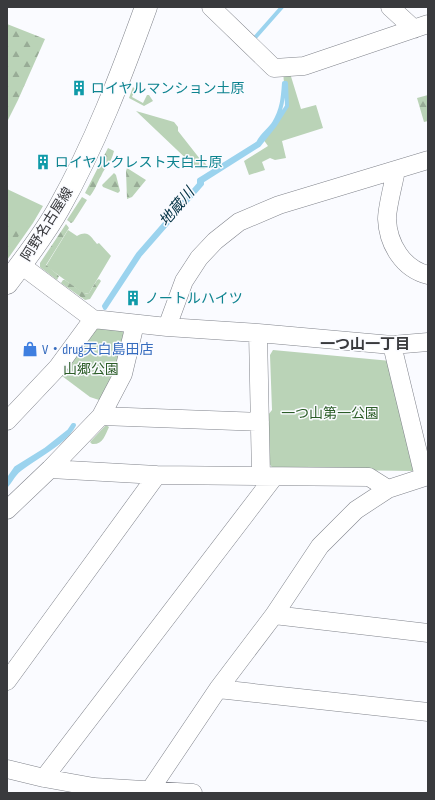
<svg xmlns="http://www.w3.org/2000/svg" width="435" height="800" font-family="'Sofia Sans Condensed','Noto Sans JP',sans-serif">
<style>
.green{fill:#bad3b7}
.forest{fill:url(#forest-firs)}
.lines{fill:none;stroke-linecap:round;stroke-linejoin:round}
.stream{stroke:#9bd3ee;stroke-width:4}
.minor-casing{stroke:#81848c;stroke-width:19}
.major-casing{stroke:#81848c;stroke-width:23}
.minor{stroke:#fff;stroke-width:18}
.major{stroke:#fff;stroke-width:22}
.labels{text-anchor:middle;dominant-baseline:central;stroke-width:3;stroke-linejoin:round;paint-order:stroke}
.culture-label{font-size:14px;fill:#0d838f;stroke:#fafbff;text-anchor:start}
.street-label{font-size:14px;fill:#393a3d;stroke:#fafbff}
.shop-label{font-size:14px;fill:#366cbe;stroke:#fafbff;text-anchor:start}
.park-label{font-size:14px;fill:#2c5d28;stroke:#fafbff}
.water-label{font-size:15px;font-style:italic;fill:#003043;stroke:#fafbff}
.neighbourhood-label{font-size:15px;font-weight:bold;fill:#393a3d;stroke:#fafbff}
</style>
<defs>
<pattern id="forest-firs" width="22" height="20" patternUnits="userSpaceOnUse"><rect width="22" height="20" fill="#bad3b7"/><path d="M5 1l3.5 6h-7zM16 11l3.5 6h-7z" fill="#98ac96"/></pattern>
</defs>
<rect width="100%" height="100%" fill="#fafbff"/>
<!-- green -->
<path class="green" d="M289,70L301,109L316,105L323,128L282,141L286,158L275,160L270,158L262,162L265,170L249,175L244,161L268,146L263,139L275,125L287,106L286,83H284L283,71Z
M133,87L135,89L132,97L143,103L147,95H149L153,101L144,106L129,98Z
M136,111L174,122L178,127V131L200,159H202L208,167L204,169L196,168Z
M7,189L43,206L33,223L7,260L10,222L7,223Z
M68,230L77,236C88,230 90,236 97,244L99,243L111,256L89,293L84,294L46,266Z
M96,326L121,329L125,335L115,374L102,401L90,397L58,373Z
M273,350L391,361L416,468L412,471L273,469L269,463L268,415L272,410L270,355Z
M106,425L109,427C105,435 103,445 92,444L90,442Z"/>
<!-- forest -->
<path class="forest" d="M7,24L45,39L18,100L7,122Z
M428,95V121L424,122L417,98Z
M108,148L114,151C111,164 106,165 101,176C97,183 95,190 90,196L85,193Z
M127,168L146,180L132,197L127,199L126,171Z
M114,173L116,175L120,191L118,193L103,187L102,185Z
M82,197L87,200L73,222L71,223L67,220Z
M10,221L22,231L7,253V223Z
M66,224L69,228L46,265L59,276L57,280L40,267V263Z
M99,279L101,281L90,299L85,300L61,283L63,280H65L85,294L89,293L97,280Z"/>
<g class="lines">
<!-- stream -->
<path class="stream" d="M252,41L282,7
M284,83H286L287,106L275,125L259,145L202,181V184L140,255L105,308L104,306L138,254L199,184V180L258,143C262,134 270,130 274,123C282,110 283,98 284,83Z
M7,481L16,468L45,450L69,431L73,425H74C65,443 35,457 19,470C14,474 11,480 7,485"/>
<!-- minor casing -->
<g class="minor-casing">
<path id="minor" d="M211,7L274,68L304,66L428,24
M390,7L414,29
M396,170C394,182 387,207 387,219C388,244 403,269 428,275
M21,265L93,319L167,327L258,333L392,345L428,342
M167,327L184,281L199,258L215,241L239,222L279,205L428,160
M258,333L261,476
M392,345L424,477
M101,416L260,422
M7,421L57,368L93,319
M50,469L157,475L369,477L388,489
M7,510L50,469L101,416L123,374L135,324
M274,615L428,633
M7,681L157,475
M218,689L428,712
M7,769L44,778L94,787L193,793
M44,778L274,477
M148,793L218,689L274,615L320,546L356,510L388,489L428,476"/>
</g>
<!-- major casing -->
<g class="major-casing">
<path id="major" d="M7,283C25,259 44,235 59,208C95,144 121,76 146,7"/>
</g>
<!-- minor -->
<use href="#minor" class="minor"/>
<!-- major -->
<use href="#major" class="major"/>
</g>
<!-- icons -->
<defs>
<g id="building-bare" transform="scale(1.2)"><path d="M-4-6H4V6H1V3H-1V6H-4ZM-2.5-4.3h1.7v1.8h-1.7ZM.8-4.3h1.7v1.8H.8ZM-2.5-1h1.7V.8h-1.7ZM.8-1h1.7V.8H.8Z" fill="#0f9aa8" stroke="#fafbff" stroke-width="2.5" paint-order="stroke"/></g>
<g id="shop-bare" transform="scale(1.2)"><path d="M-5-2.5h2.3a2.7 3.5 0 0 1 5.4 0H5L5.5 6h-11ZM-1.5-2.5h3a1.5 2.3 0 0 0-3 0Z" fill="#3f7fe0" stroke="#fafbff" stroke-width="2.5" paint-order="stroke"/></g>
</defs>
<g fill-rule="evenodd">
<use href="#building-bare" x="79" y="88"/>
<use href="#building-bare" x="43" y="162"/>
<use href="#building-bare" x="133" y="298"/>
<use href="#shop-bare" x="30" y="349"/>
</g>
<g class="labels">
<!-- culture labels -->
<g class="culture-label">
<text x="91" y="88">ロイヤルマンション土原</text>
<text x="55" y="162">ロイヤルクレスト天白土原</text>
<text x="145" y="298">ノートルハイツ</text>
</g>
<!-- street labels -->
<g class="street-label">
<text transform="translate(47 224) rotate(-58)">阿野名古屋線</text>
</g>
<!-- shop labels -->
<g class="shop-label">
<text x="42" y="349">V・drug天白島田店</text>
</g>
<!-- park labels -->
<g class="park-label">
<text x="91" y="369">山郷公園</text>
<text x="330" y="413">一つ山第一公園</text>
</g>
<!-- water labels -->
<g class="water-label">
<text transform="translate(177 207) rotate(-50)">地蔵川</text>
</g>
<!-- neighbourhood labels -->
<g class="neighbourhood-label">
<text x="365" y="344">一つ山一丁目</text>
</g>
</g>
<!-- border -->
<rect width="435" height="800" fill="none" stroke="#393a3d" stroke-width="16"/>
</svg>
